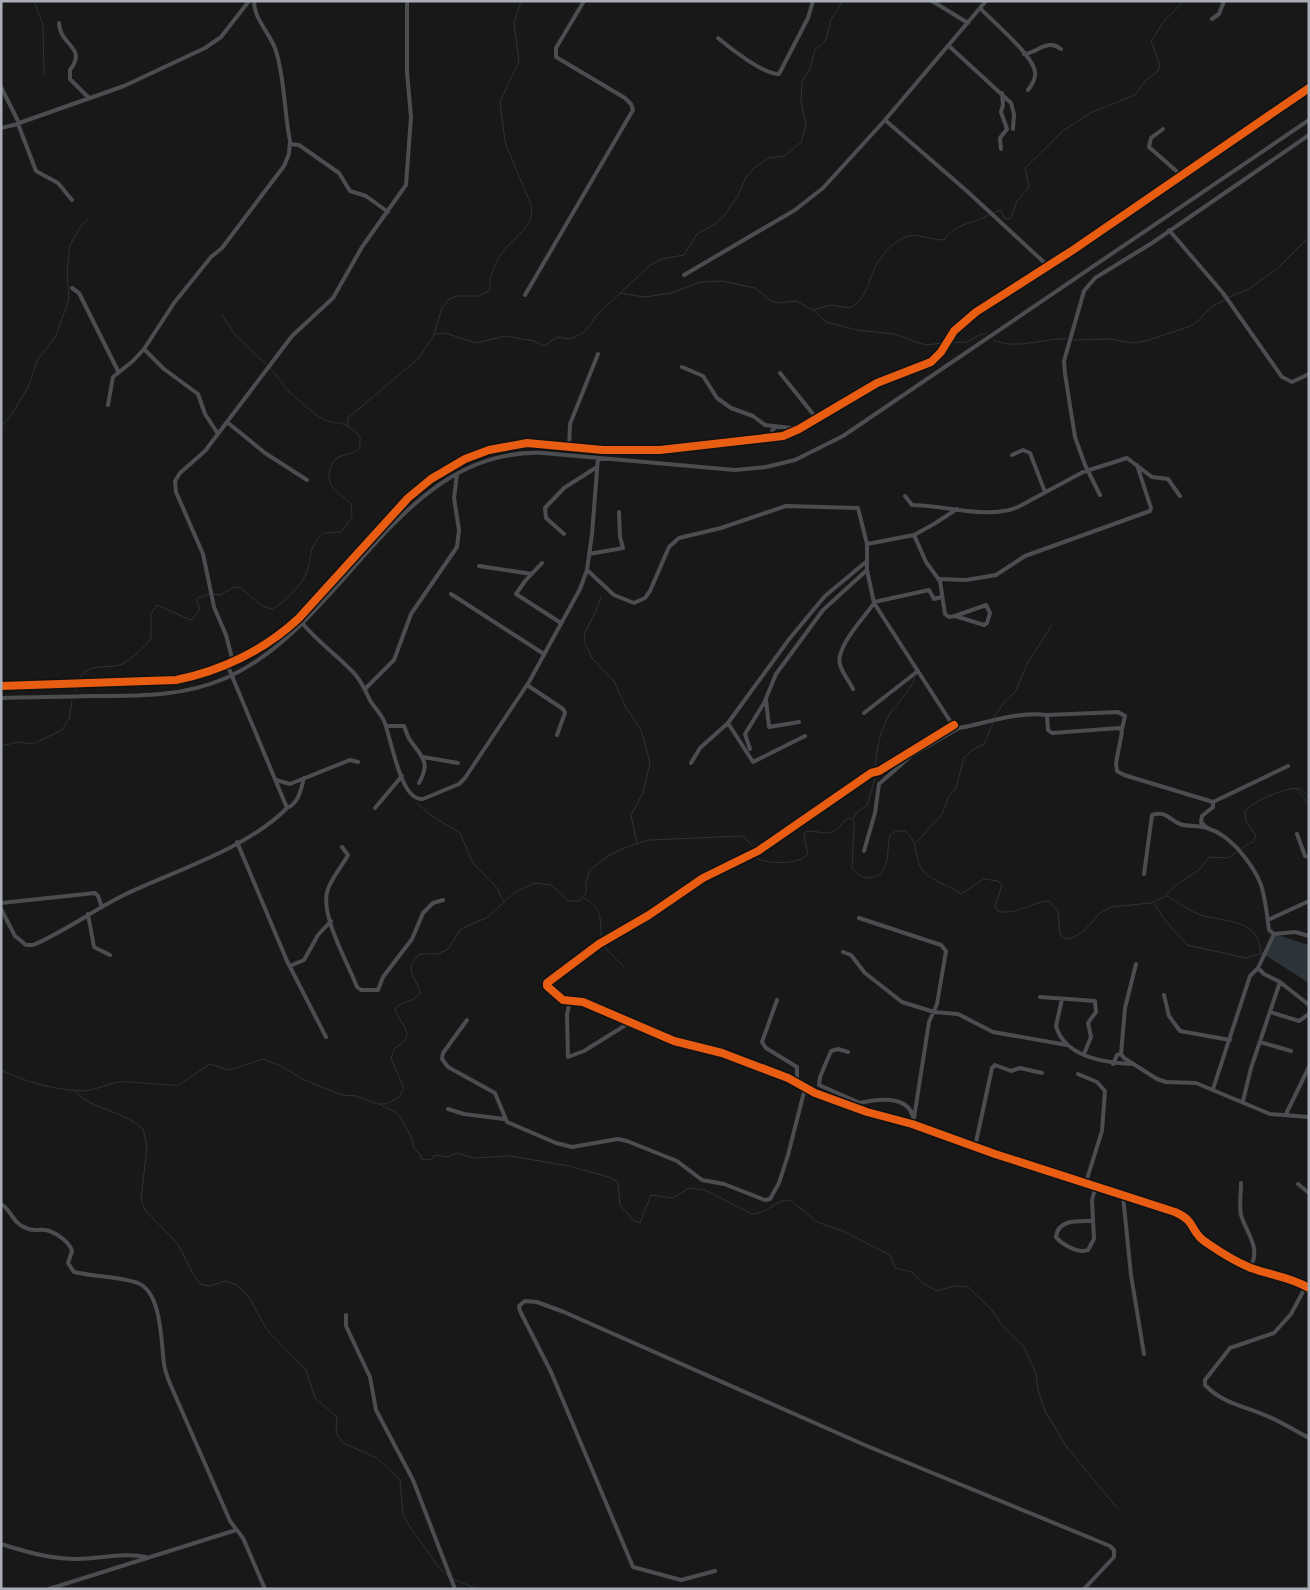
<svg xmlns="http://www.w3.org/2000/svg" width="1310" height="1590" font-family="Montserrat,sans-serif">
<style>
.water{fill:#2c3339}
.lines{fill:none;stroke-linecap:round;stroke-linejoin:round}
.stream{stroke:#2c3339;stroke-width:1}
.street{stroke:#4c4d51;stroke-width:4}
.cycleway-casing{stroke:#121214;stroke-width:11}
.cycleway{stroke:#e95d12;stroke-width:8}
</style>
<rect width="100%" height="100%" fill="#181818"/>
<!-- water -->
<path class="water" d="M1274,934L1309,945V983L1265,955Z"/>
<g class="lines">
<!-- stream -->
<path class="stream" d="M34,1L43,25L44,75
M993,213L1001,210L1005,219L1011,218L1017,201L1029,187L1025,168L1064,130L1092,112L1135,95L1146,80L1158,71L1160,65L1151,41L1164,21L1184,1
M620,293L644,297L672,293L700,282L722,281L755,288L770,300L777,303L796,301L813,310L830,305L849,308C866,300 867,285 874,270C879,257 895,239 909,236C920,234 932,240 944,240C955,223 973,224 989,215
M1229,297L1247,290L1278,268L1309,237
M813,310L826,322L857,330L894,334L925,345L944,343
M222,315L235,335L266,364
M435,334L445,333L476,343L505,336L534,341L544,346L557,337L570,339L575,337L584,332L597,315L649,266L662,259L684,255L697,234L714,225L722,218L738,196L746,177L754,168L768,158L784,156L801,142L806,125L801,101L802,81L810,69L815,50L826,40L831,19L843,1
M994,340C1015,351 1046,337 1069,339
M1073,340L1109,339L1133,343L1146,341L1188,327L1198,321L1211,307L1225,300
M948,343L967,342L981,334H987
M270,368C278,376 283,385 290,393C295,398 315,414 321,418C330,424 339,421 348,426
M1,427L12,414L28,387L38,359L56,336L69,299L67,272L70,245L81,226L89,218
M213,594L220,595L234,587L241,588L262,606L272,609C284,603 303,584 307,571C313,555 307,547 324,533L341,532L352,517L351,504C340,492 325,488 330,469C331,465 335,459 339,457C348,453 353,455 360,447V436L348,426V418L419,358L433,337L442,308L449,299L457,296H479L489,291C491,286 489,285 490,280C491,273 497,260 501,254C512,239 536,226 531,205L505,142L500,102L519,61L514,23L521,1
M601,596L596,611L585,632L584,641L592,658L614,681L625,706L641,730L650,763L643,793L631,815L637,844
M79,680C87,661 107,670 122,664C133,659 144,647 151,638V614L157,605L191,620L200,610L196,599L209,594
M75,691L79,684
M994,717L1005,701L1015,692L1028,662L1052,625
M1,746L18,742L33,744L62,730L69,719L72,700
M875,770C876,749 881,724 894,708C902,698 912,688 915,677
M1296,788L1309,805
M417,803L432,816L460,833L473,863L497,888L504,902
M853,819L856,813L867,805L875,779
M916,843L942,814L949,796L956,788L964,758L972,750L984,744L993,723
M1242,848L1254,841L1256,836L1246,821L1245,811C1252,802 1289,785 1300,789C1303,790 1306,795 1309,797
M756,856L758,859C770,864 801,865 808,853L804,838L805,832C814,829 824,836 834,831C841,828 842,820 850,818L854,822V828L852,868C856,873 861,878 869,878C892,876 886,851 890,835L896,831H905C917,839 915,854 920,866C926,880 950,885 961,894L984,879L998,881L1002,885L995,906L998,911C1017,916 1030,902 1049,901L1058,911L1060,934L1066,939L1072,938L1084,931L1099,914L1111,907L1151,903L1164,897L1176,885L1199,870L1209,857L1228,858L1237,852
M1167,896C1178,902 1189,911 1201,915C1227,923 1258,918 1261,952
M584,898C602,907 601,920 601,939
M1154,903L1164,919L1187,945L1246,958L1263,953
M604,943L607,950L624,967
M1,1070C25,1082 52,1089 79,1091C96,1092 111,1080 128,1082C135,1082 173,1086 178,1085C181,1084 204,1068 210,1064L229,1070L263,1059L283,1067L304,1080L342,1095L356,1096L378,1104H385L398,1098L404,1089L391,1058L395,1048C419,1036 400,1025 395,1009C401,1000 414,1003 420,993C416,975 402,971 420,954H438L448,949L461,929L488,917L515,892L535,883L551,885L568,901H579L586,893V883L590,870L608,856L624,848L649,840L743,836L754,848
M74,1090C89,1110 124,1110 143,1129L147,1146L141,1199L145,1210L178,1244L193,1274L200,1284L210,1286L225,1281L237,1285L249,1297L267,1330L306,1370L315,1398L337,1417L336,1433L343,1443L377,1458L400,1480L403,1514L408,1524L440,1569L449,1577
M379,1104C385,1108 392,1109 397,1113C402,1118 414,1141 414,1148L420,1154L421,1159L430,1160L436,1155L447,1157L457,1153L473,1158L510,1156L569,1166L609,1177L618,1182L620,1205L634,1221L640,1223L651,1195L673,1198L689,1188L705,1190L752,1214C767,1214 775,1200 790,1200L817,1222L843,1231L890,1255L895,1268L912,1272L921,1282L937,1291L954,1286L968,1287L991,1309L1004,1327L1024,1347L1036,1373L1038,1390L1045,1411L1066,1446L1117,1508
M453,1579L478,1589"/>
<!-- street -->
<path class="street" d="M932,1L968,23
M980,8C993,22 1033,55 1035,72C1036,78 1032,85 1028,90
M1212,19L1219,14L1224,1
M59,23C59,45 88,47 70,70V79L88,97
M718,38C731,49 763,74 779,74L808,18L813,1
M949,46L1011,103L1014,114L1013,129
M1024,54C1038,53 1047,38 1061,49
M1,87L19,123L22,122L124,86L205,48L221,37L249,1
M885,120L968,192L1048,266
M18,124L36,171L58,183L72,200
M1,128L18,124
M1163,129L1151,138L1149,147L1182,176
M290,144L299,145L339,173L350,191L366,196L388,212
M1001,149L1000,138L1007,129L1001,112L1003,105L1002,93
M1169,230L1223,293L1282,377L1292,382L1309,374
M684,275L795,210L823,188L885,120L986,1
M72,288L79,293L118,371
M525,295L633,110L631,104L625,98L556,57V48L584,1
M682,367L703,376L717,398L731,408L753,416L765,425L791,428L796,431
M780,373L817,419
M108,405L113,377L133,361L144,349
M227,422L265,453L307,480
M218,434L205,414L198,394L164,369L144,349L174,303L211,257L222,248L284,166L289,154L290,141C284,112 285,80 276,51C271,34 254,20 254,1
M774,437L772,431L776,426
M569,448L570,424L598,354
M1012,455L1023,450L1030,453L1045,492
M1100,495L1085,465L1075,437L1065,374L1064,361L1084,291L1095,278L1152,243L1309,135
M905,496L912,505C945,505 986,520 1018,507L1083,472L1127,458L1152,477L1168,479L1180,496
M564,534L546,518L545,508L564,488L597,467
M914,535L926,562L940,581L945,614L949,617L955,616L986,605L990,613L987,623L984,625L955,616
M867,544L914,535L934,524L957,509
M589,554L623,548L620,537L619,512
M542,563L525,581L516,594L561,623
M479,566L532,574
M587,570L614,595L634,603L645,598L650,591L669,547L679,538L721,528L786,506L858,508L867,544V570L874,603L952,724L959,728C987,723 1018,711 1047,715L1048,730L1052,733L1120,728L1122,732L1116,763L1117,771L1124,775L1213,802V807L1202,816L1201,822L1206,827
M938,579L966,580L996,575L1025,556L1150,511L1151,508L1137,465
M451,594L544,654
M874,602L929,590L934,599L942,597
M303,624C319,643 337,655 353,672C362,681 365,691 371,702C375,708 381,714 384,721C391,736 400,802 423,799L459,784L465,778L529,682L580,589L587,570L592,534L598,458
M233,662L226,635L214,607L203,554L176,492L175,481L180,473L205,451L292,336L333,298L362,247L406,185L411,117L407,72V1
M527,685L563,709L565,713L557,735
M1,686L176,680C221,671 265,650 299,618L408,498L431,479L465,459L489,450L527,443L603,450H660L783,436L799,429L877,383L931,362L941,352L954,331L976,312L1073,250L1309,88
M365,689L394,660L411,614L457,547L459,530L454,498L457,474
M853,689C849,681 843,674 840,665C835,647 865,617 874,603
M1,698C31,697 62,697 92,696C137,696 183,697 226,678C345,626 398,447 543,453L735,470L766,467L795,460L843,436L1309,120
M766,700L769,727L799,722
M864,713L918,671
M1047,715L1118,712L1125,716L1122,729
M728,723L753,762L805,736
M954,725L879,771L871,773L758,851L703,878L649,915L599,944L547,983V986L563,1000L583,1002L674,1041L722,1053L788,1078L815,1093L867,1112L912,1124L995,1154L1175,1212C1198,1222 1189,1232 1207,1243C1220,1252 1236,1262 1251,1268C1270,1275 1291,1277 1309,1288
M386,726H404C406,730 407,736 410,740C422,757 431,762 419,783
M750,749L745,734L764,703L776,674L823,610L867,570
M423,757L458,763
M691,763L700,748L728,723L790,638L825,596L867,561
M276,780L290,784L350,760L358,762
M1213,802L1288,766
M287,808C299,803 301,789 304,778
M375,808L402,776
M1297,834L1305,856L1309,857
M237,842L287,961L326,1037
M342,847L348,855C341,868 331,878 327,892C321,917 348,963 357,987L361,990H378L383,977L412,939L423,913L433,903L443,900
M864,851L875,813L879,784L912,755L959,728
M1144,874L1152,815C1166,810 1169,820 1180,824C1188,827 1198,825 1207,828C1220,832 1228,839 1238,849C1264,879 1264,891 1269,930L1274,934
M1,903L95,893L98,896L102,907
M1,909L15,936L26,945H33C64,932 95,909 126,894C177,870 248,848 287,808L227,664
M88,914L94,947L110,955
M859,918L941,945L946,951L937,1004L929,1022L914,1118
M1268,920L1309,901
M1274,934L1295,932L1309,936
M843,952L851,955L865,973L902,1002L934,1012L958,1014L993,1032L1067,1045
M1136,964L1125,1008L1121,1054L1124,1058L1157,1079L1166,1082L1196,1083L1270,1114L1309,1117
M290,966L304,960L318,935L331,921
M1258,968L1264,974L1280,982L1309,1005
M1164,995L1169,1016L1180,1031L1230,1040
M1040,997L1095,1001L1096,1012L1088,1023L1091,1037L1084,1054
M1062,999L1056,1026C1065,1058 1106,1063 1133,1064
M777,1000L762,1042L766,1048L797,1067V1082
M570,1001L567,1014L568,1057L584,1051L629,1023
M1270,1012L1299,1021L1309,1014
M467,1020L443,1053L442,1059L448,1067L495,1093L507,1122L556,1143L572,1147L618,1139L627,1141L677,1161L702,1180L724,1184L765,1200L770,1199L779,1183L788,1155L805,1088
M1260,1042L1291,1051
M848,1052L838,1049L831,1051L820,1077L819,1085L860,1103
M1113,1064L1117,1055L1121,1054
M1078,1074L1097,1082L1105,1091L1102,1131L1086,1182
M1213,1089L1250,976L1258,968L1274,934
M1243,1101L1251,1068L1280,982
M850,1105C871,1100 914,1090 914,1125L912,1124
M448,1109L464,1114L504,1119
M1286,1114L1309,1067
M975,1147L992,1068L995,1065L1011,1071L1020,1068L1042,1073
M1241,1183C1241,1194 1239,1205 1241,1215C1246,1232 1262,1249 1250,1267
M1298,1184L1309,1193
M1123,1196L1131,1275L1144,1354
M1,1204C10,1208 12,1223 26,1228C33,1232 38,1229 45,1230C54,1231 70,1242 72,1251L68,1263L74,1272C95,1277 118,1276 138,1283C162,1293 161,1342 164,1364C165,1371 168,1379 171,1386L230,1521L243,1538L265,1589
M1092,1221C1078,1221 1058,1219 1056,1237C1061,1244 1079,1254 1088,1250L1094,1239L1092,1200L1096,1185
M1306,1286L1291,1314L1274,1333L1230,1348L1205,1380V1385C1223,1404 1245,1406 1267,1416C1282,1422 1295,1431 1309,1438
M346,1315V1326L370,1377L376,1410L413,1480L455,1589
M1,1544C26,1552 51,1559 77,1559C101,1559 123,1552 146,1557
M715,1571L681,1580L633,1567L551,1372L520,1311L519,1306L525,1301L537,1302L564,1312L867,1446L1110,1546L1114,1550V1557L1084,1589
M49,1589L236,1530"/>
<!-- cycleway casing -->
<g class="cycleway-casing">
<path id="cycleway" d="M1,686L176,680C221,671 265,650 299,618L408,498L431,479L465,459L489,450L527,443L603,450H660L783,436L799,429L877,383L931,362L941,352L954,331L976,312L1073,250L1309,88
M954,725L879,771L871,773L758,851L703,878L649,915L599,944L547,983V986L563,1000L583,1002L674,1041L722,1053L788,1078L815,1093L867,1112L912,1124L995,1154L1175,1212C1198,1222 1189,1232 1207,1243C1220,1252 1236,1262 1251,1268C1270,1275 1291,1277 1309,1288"/>
</g>
<!-- cycleway -->
<use href="#cycleway" class="cycleway"/>
</g>
<!-- border -->
<rect width="1310" height="1590" fill="none" stroke="#aaaeb8" stroke-width="5"/>
</svg>
